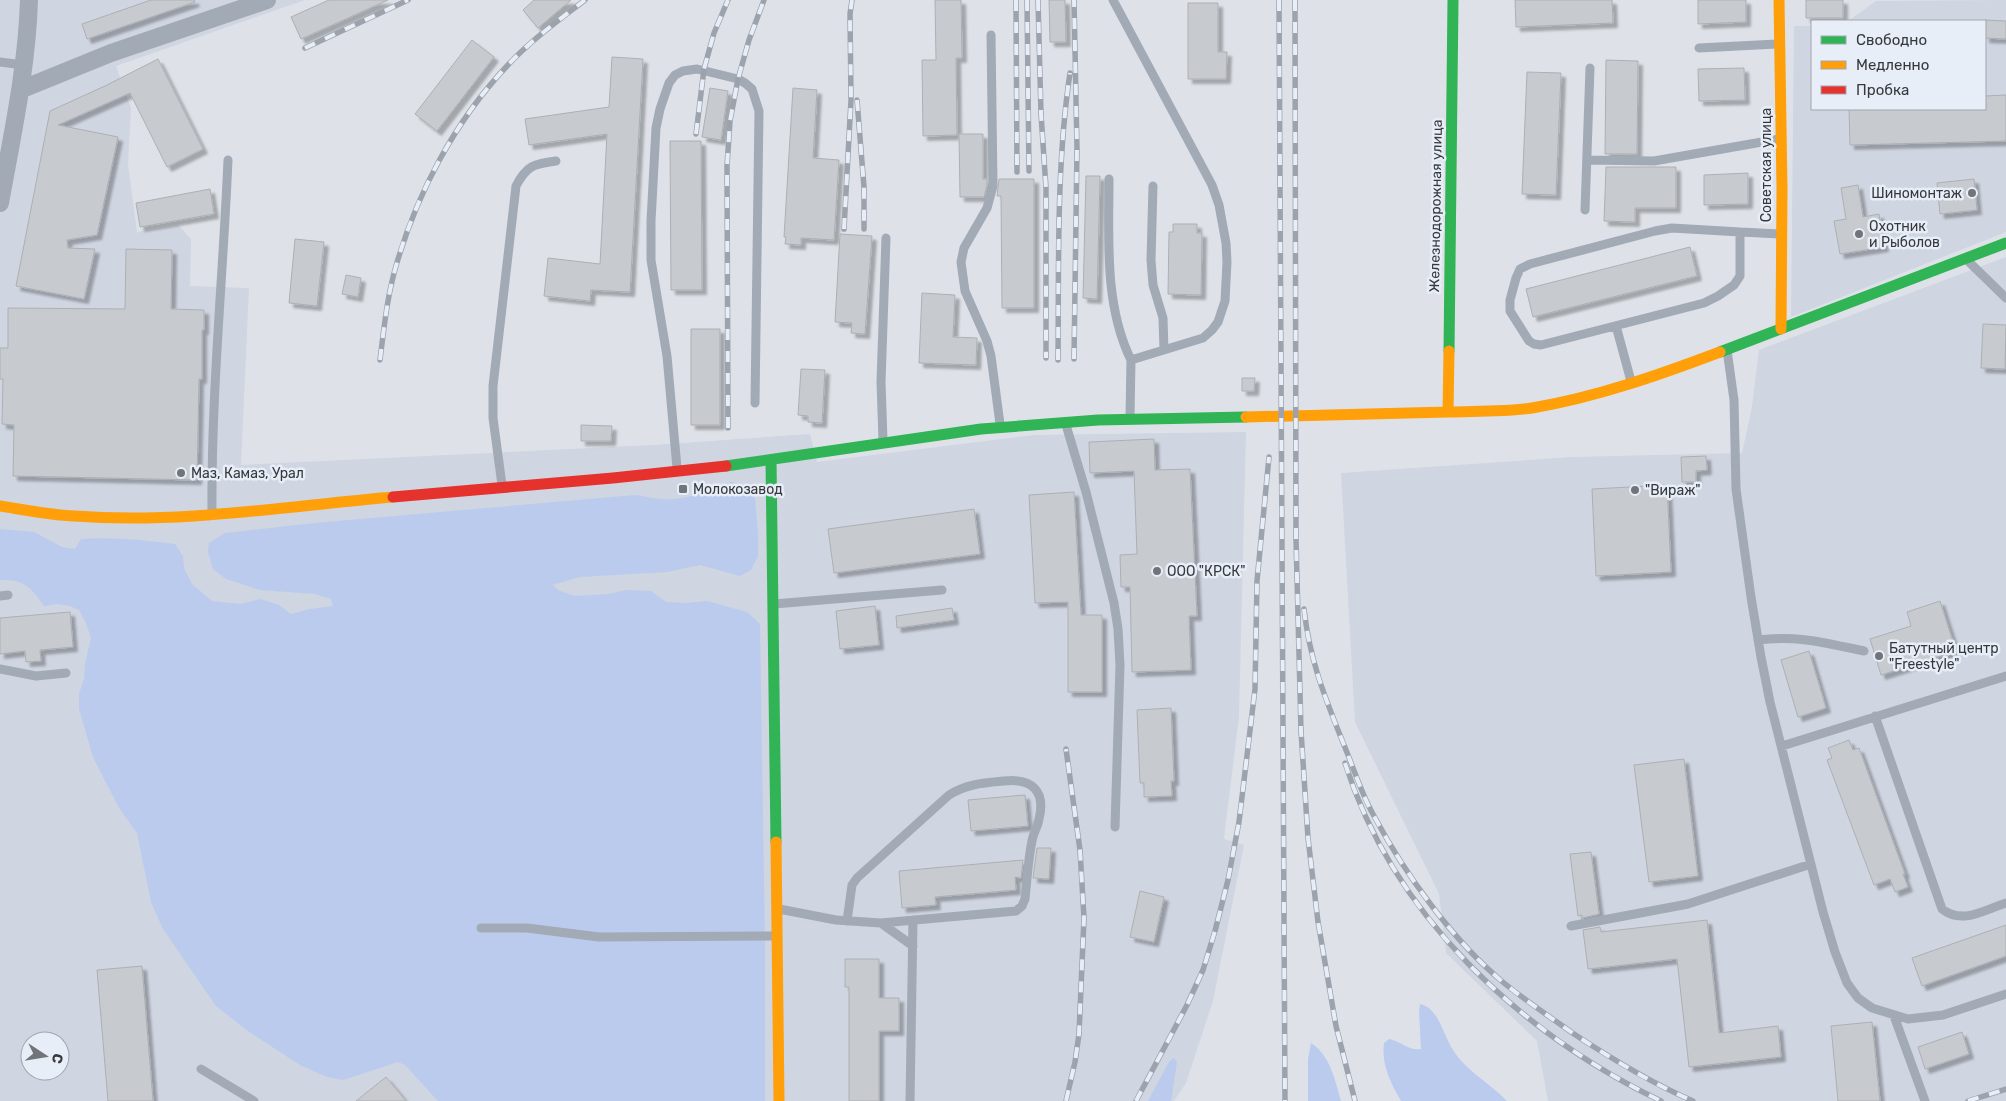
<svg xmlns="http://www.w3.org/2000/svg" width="2006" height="1101" font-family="Rubik,sans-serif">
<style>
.built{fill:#cfd5e1;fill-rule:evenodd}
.green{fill:#bacbee}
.building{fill:#c7cacf;stroke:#adafb4;filter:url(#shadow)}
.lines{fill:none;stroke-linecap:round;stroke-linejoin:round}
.lane{stroke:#a2aab6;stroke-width:9}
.street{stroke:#a2aab6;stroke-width:18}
.fast{stroke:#30b455;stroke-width:11}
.slow{stroke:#ff9f0a;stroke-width:11}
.jam{stroke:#e5322d;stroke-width:11}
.rail-casing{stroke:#9da3ac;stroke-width:5.5}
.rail{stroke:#e8eef8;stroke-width:4;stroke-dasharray:11;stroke-linecap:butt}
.poi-dot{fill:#717478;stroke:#e8eef8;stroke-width:2}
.labels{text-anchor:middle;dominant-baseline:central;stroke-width:5;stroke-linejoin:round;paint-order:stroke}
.street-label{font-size:14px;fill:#36383c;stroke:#e8eef8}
.poi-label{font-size:14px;fill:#36383c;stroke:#e8eef8;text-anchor:start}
</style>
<defs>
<filter id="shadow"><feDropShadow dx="4.5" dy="4.5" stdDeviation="1" flood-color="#0004"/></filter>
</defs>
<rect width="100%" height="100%" fill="#dee2e8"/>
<!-- built -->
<path class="built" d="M0,0H305L116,66L131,108L128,164L137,232L178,225L191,239L190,286L249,288L241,465L653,445L810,434L817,462L1035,435L1246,432L1239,716L1224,839L1244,845L1213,1001L1186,1083L1174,1101H0ZM30,1041H60V1071H30Z
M2006,0V232L1791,317L1794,26H1812V109H1985V21H1848L1876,1Z
M2006,257V1101H1548L1537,1041L1446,953L1439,894L1355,722L1341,473L1571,457L1742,453L1752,407L1759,350Z"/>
<!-- green -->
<path class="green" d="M731,482L749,488L755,499L758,534V556L751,570L740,576L700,565L667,572L580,577L552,585L560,591L575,596L608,594L626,590L651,591L666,602L686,603L707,601L747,612L760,624L765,949V1101H438L405,1065L398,1062L343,1080L327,1077L300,1065L248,1031L216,1006L163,929L151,902L137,833L119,808L93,757L79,709V694L84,679L85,664L91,638L86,623L79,610L70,606L57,604L44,606C31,587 24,579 0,580V529L34,532L62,547L75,549L81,539C113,537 143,540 175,544L183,556L184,568L192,584L212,601L241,604L260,599L279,605L291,614L310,609L333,606L331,599L315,594L260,590L226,579L213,569L208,552L209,543L225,533L315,523L635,495C644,496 654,499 663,499C687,501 709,490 731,482Z
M1420,1004C1439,1008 1443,1035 1453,1050C1466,1071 1490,1083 1507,1101H1401C1391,1083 1381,1065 1384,1043L1389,1039C1400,1041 1409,1051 1421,1049L1419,1012Z
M1311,1043C1330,1055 1335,1080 1341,1101H1308V1059Z
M1174,1058L1177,1062L1171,1101H1148L1169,1062Z"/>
<!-- building -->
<path class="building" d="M151,0H194L195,2L87,39L82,24Z
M329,0H388L301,39L291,17Z
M534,0H571L538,28L523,10Z
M935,0H961L962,58H956L957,135L923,136L922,60H936Z
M1049,0H1065L1066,42H1050Z
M1515,0H1612L1613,23L1516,27Z
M1698,0H1746V22L1698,24Z
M1806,0H1843V18H1806Z
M1188,3H1218V52H1227L1226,79H1188Z
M1985,20L2006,21V39L1985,38Z
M472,40L494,57L437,131L415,114Z
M612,57L643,59L630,292L591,290L590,301L544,296L548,258L600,264L607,134L529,145L525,119L609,107Z
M158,59L203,149L167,167L130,93L58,125L118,137L97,235L67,240L68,248L95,249L84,299L16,286L50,111L105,86Z
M1606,60L1638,61L1637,154H1605Z
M1744,68L1745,100L1699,101L1698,69Z
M1527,72L1561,73L1556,195L1522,194Z
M710,88L728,91L721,140L702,137Z
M793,88L817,90L813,158L839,160L834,240L801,238V245L785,244L786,237H784Z
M2006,95V141L1850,145L1849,109H1985V96Z
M959,134H983V179H987V185L984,197H960Z
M670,141H701L702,290H671Z
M1606,167H1676V208H1635V222L1604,221Z
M1748,173V204L1704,205V175Z
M1086,176H1100L1097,299L1083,298Z
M999,179H1034V308H1002L1001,196H997Z
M1974,179L1977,210L1940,214L1937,183Z
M1858,185L1863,217L1879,214L1884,247L1840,254L1834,221L1846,219L1841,188Z
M210,189L214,214L140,227L136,203Z
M1173,224H1197V233H1202L1201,295L1168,294L1169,232H1173Z
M840,234L872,236L865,334L851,333L852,323L835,322Z
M295,239L324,242L317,306L289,303Z
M1690,247L1697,276L1533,317L1526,289Z
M126,249L172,250L171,309L204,310V330H202V379H199L197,480L13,476L14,425L2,424L3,379H0V348H8V308L125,309Z
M346,275L361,278L358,297L342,294Z
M922,293L955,295L953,337L977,338L976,365L919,363Z
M1983,324L2006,325L2005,369L1981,368Z
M691,329H720V425H691Z
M801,369L825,370L822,423L808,422V416L798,415Z
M1242,378H1255L1254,391H1242Z
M581,425L612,426L611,441H581Z
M1154,439L1155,470L1190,469L1197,616H1189L1191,670L1132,672L1130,587H1121L1120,555L1137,554L1134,471L1090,473L1089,442Z
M1706,456L1707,470L1696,471V482H1682L1681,457Z
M1667,485L1671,572L1596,576L1592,489Z
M1074,492L1081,615H1102V692H1068V602L1035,603L1029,495Z
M974,509L980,554L834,573L828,529Z
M1940,601L1956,651L1881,675L1870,639L1911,626L1907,612Z
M875,606L879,645L840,649L836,611Z
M952,608L954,620L897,628L896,616Z
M70,612L73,647L40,650L41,661L26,662L25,651L0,654V618Z
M1809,651L1826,708L1798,717L1781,660Z
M1171,708L1174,781H1171L1172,796L1144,797V783H1140L1137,710Z
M1849,740L1853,750L1859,748L1905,874H1903L1908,887L1895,892L1890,879L1874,885L1827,760L1832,758L1828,748Z
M1684,759L1698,876L1649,882L1634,765Z
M1025,795L1028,826L971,831L968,800Z
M1037,848H1051L1049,879L1033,878Z
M1591,852L1599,914L1582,918V915L1578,916L1570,854Z
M1023,860L1021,878L1015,877L1016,890L935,897L936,905L902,908L899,871Z
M1140,891L1164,897L1154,942L1130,937Z
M1707,920L1719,1033L1778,1026L1781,1057L1689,1067L1677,959L1588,969L1583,930L1600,927L1601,932Z
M2006,925V956L1922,986L1912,958Z
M845,959H879V998H899V1031H879V1101H849V987H845Z
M142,966L153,1101H108L97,970Z
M1872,1022L1880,1101H1838L1831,1026Z
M1962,1032L1969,1054L1925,1069L1918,1047Z
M386,1077L406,1101H356Z"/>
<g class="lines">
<!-- lane -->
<path class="lane" d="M1113,0L1212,185L1219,205L1226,243L1227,262L1225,301L1218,322L1212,330L1203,338L1131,360L1130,417
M991,35L993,186L987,208L964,248L961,262L965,291L987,341L991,356L1000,424
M1699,48L1777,44
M0,62L23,65
M1587,160L1654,161L1779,139
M1109,179C1109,239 1104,305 1131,360
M1153,186L1151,260L1153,285L1163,318L1164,350
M1585,210L1590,68
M1672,228L1740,232V276L1734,285L1718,296L1704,303L1541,345L1534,344L1529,341L1510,311V300L1516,278L1520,269L1530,264L1655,231Z
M1740,232L1780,234
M1968,261L2006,298
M1616,326L1631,381
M1727,350L1734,400L1736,489L1751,597L1761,657L1770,702L1823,912L1835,952L1847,983L1858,998L1872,1008L1908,1019L1943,1015L2006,994
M1066,425L1086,492L1114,603L1118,629L1120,665L1115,827
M883,440L881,382L886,238
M677,468L667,356L651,260V221L656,128L660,109L669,83L675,75L683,71L697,69L738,79L745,83L752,89L759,111L755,403
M502,485L493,418V386L516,186C527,165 534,164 556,161
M212,512C211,395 223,278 228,160
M0,596L8,595
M774,604L942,590
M1758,640C1799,635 1825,643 1864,651
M0,669L36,676L66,673
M1875,716L1942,909C1962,925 1984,910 2006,903
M1782,746L2006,676
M779,909L836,920L881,923L1016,911L1022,906L1025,899C1027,880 1028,860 1032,841C1033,833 1038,827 1039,819C1046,791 1032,778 1004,781C983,783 967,784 949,795L857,878L852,885L847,921
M881,923L913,946
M1571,926L1688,904L1811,864
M481,928H527L599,937L775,936
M1894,1016L1925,1101
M201,1069L254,1101
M910,1101L913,920"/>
<!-- street -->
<path class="street" d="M20,90L111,53L267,0
M0,203C12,136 27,68 29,0"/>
<!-- fast -->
<path class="fast" d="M1449,351L1453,0
M1720,352L2006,243
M771,460L776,842
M726,466L981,429L1098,420L1246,417"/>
<!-- slow -->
<path class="slow" d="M1779,0L1782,189L1781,329
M1448,412C1476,411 1505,412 1532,408C1597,397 1659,375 1720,352
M1246,417L1448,412L1449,351
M0,506C25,510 50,515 75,516C181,524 288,506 393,497
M776,842L779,1101"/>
<!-- jam -->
<path class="jam" d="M393,497L613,478L726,466"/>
<!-- rail casing -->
<g class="rail-casing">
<path id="rail" d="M1016,0L1017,172
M1027,0L1029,171
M1038,0L1041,114L1046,188V358
M1279,0L1285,1101
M1295,0L1296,539L1301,731L1308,838L1318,922L1336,1026L1355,1101
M305,48L408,0
M857,100L864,187V229
M696,134L704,69L714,33L728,0
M844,229L851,100L850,14L852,0
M1074,359L1077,149L1074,0
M380,360C384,328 387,297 396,266C417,193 455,121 507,66C530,41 559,20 585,0
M1058,360C1059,265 1056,167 1070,73
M728,428L727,166L730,121L738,79L749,40L764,0
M1304,609C1310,663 1326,700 1346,750C1355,772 1362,795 1374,816C1405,874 1453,941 1504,983C1526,1001 1550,1017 1574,1034C1612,1059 1651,1083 1693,1101
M1345,763C1393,915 1520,1033 1661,1101
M1066,1101L1075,1062L1079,1034L1084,918L1080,850L1066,749
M1136,1101L1187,1005L1203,970L1215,931L1228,880L1239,822L1255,689L1257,581L1269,457
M1968,1101L2006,1089"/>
</g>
<!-- rail -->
<use href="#rail" class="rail"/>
</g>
<!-- markers -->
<g class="poi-dot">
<circle cx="1972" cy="193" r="5"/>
<circle cx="1859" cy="234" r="5"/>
<circle cx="181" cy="473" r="5"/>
<rect x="678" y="484" width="10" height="10" rx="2.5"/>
<circle cx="1635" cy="490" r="5"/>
<circle cx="1157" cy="571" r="5"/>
<circle cx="1879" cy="656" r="5"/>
</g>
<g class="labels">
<!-- street labels -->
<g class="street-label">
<text transform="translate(1766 165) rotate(-90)">Советская улица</text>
<text transform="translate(1436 206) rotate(-89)">Железнодорожная улица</text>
</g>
<!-- poi labels -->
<g class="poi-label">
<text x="1962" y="193" text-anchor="end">Шиномонтаж</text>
<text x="1869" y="226">Охотник<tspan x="1869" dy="16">и Рыболов</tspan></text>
<text x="191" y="473">Маз, Камаз, Урал</text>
<text x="693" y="489">Молокозавод</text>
<text x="1645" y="490">"Вираж"</text>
<text x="1167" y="571">ООО "КРСК"</text>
<text x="1889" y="648">Батутный центр<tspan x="1889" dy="16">"Freestyle"</tspan></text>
</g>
</g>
<!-- legend -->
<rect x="1811" y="20" width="175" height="90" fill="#e8eef8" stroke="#a1a5ad"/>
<rect x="1821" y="36" width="25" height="8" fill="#30b455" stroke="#a1a5ad"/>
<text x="1856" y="45" font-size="15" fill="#36383c">Свободно</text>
<rect x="1821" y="61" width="25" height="8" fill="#ff9f0a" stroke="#a1a5ad"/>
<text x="1856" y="70" font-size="15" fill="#36383c">Медленно</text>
<rect x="1821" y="86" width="25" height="8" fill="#e5322d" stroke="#a1a5ad"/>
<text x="1856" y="95" font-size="15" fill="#36383c">Пробка</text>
<!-- north arrow -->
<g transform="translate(45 1056) rotate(102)"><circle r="24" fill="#e8eef8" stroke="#a1a5ad"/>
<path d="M0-4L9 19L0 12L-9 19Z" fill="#717478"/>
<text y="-8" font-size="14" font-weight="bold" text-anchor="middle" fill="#36383c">С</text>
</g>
</svg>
